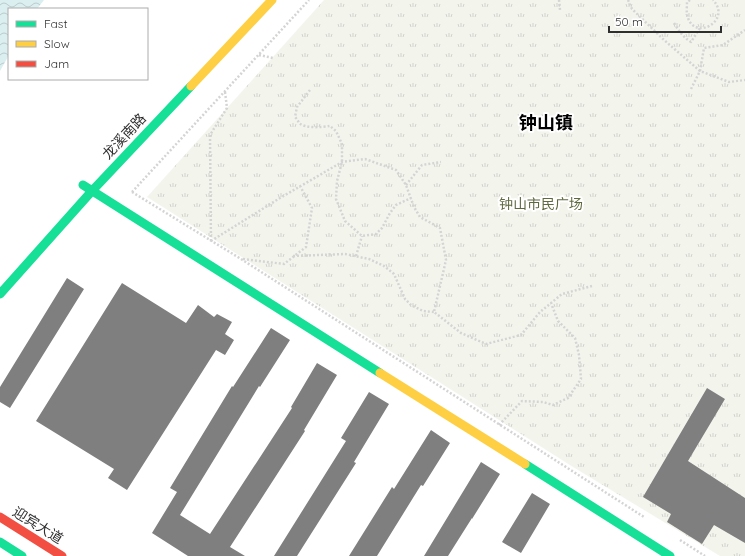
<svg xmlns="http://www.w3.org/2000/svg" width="745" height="556" font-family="Quicksand,'Noto Sans SC',sans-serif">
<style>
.grass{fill:url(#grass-tufts)}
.pitch{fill:#f3f5ed}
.water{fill:url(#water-waves)}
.building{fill:#7f7f7f}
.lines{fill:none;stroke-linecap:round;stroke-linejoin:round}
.path{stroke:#d4d4d4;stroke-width:2.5;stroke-dasharray:2 2;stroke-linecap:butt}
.fast{stroke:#16e098;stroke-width:9}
.slow{stroke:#ffcf43;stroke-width:9}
.jam{stroke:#f24e42;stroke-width:9}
.labels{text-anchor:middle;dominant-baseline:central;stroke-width:4;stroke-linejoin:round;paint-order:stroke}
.street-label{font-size:14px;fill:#2f2f2f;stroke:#fff}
.park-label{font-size:14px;fill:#5e693e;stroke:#fff}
.district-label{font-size:18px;font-weight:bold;fill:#000;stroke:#fff}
</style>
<defs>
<pattern id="grass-tufts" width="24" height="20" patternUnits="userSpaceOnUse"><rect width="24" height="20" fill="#f3f5ed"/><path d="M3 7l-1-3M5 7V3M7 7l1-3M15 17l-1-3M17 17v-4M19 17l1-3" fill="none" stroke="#d1d2cc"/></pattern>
<pattern id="water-waves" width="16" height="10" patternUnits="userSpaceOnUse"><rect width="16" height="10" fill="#dbeef0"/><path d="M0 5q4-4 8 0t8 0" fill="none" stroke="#bcccce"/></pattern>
</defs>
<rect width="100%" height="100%" fill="#fff"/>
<!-- grass -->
<path class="grass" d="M324,0H745V556H720L573,467L147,197Z"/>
<!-- pitch -->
<path class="pitch" d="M745,349V367L736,363Z"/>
<!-- water -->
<path class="water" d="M0,0H44L37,9H9V55L0,71Z"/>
<!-- building -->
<path class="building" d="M67,278L84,289L10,408L0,402V387Z
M122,283L186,323L198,305L214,317L217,314L232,322L225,334L234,340L225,355L216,350L127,490L108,478L114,469L36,421Z
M271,328L290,340L260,387L259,386L180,515L210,534L292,408L291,407L317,363L337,375L304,430L305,431L230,547L245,556H188L152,533L177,492L170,488L232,386L233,387Z
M707,388L725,399L688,461L745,498V543L714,525L702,544L667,522L671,514L643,497Z
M369,392L389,404L354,462L356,463L297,556H274L346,441L341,438Z
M431,430L450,443L423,486L421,485L377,556H349L392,487L394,489Z
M481,462L500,474L472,519V518L448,556H424Z
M532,493L550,504L521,553L502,542Z"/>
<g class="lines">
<!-- path -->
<path class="path" d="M559,0L560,10
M628,0L632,9L664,40L700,71L729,82L745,80
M690,0L687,2C687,7 686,13 688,18C696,41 732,20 713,0
M674,23C679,31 683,37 691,42L700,28
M259,55L273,58
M691,89L700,71L704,48L723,45L745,30
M310,90L297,107L295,117C297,119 298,121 299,123C306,129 322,127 330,126L336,131L342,144V162L337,181L336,199L345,221L362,236L376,234L382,228L390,213L396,205L411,198
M406,185L422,165L441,162
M132,192L241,259L644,517
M132,192L309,0
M211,241L280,198L342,162L365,159L396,170L406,185L414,207L420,217L440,228L446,260L434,312L461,333L486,344L521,335L540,312L562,294L592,286
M211,241L210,135L227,108L225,92
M293,256L345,254L369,259L384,266L394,274L405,299L411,305L423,311L434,312
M356,256L362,236
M243,259L284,264L306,247L312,208L300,186
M499,425L522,401L543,402L553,405L568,398L581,379L579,355L575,338L558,321L551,303
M680,540L705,556"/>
<!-- fast -->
<path class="fast" d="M83,185L380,373
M0,294L91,192L191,86
M525,464L670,556
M0,542L22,556"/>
<!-- slow -->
<path class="slow" d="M191,86L272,0
M380,373L525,464"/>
<!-- jam -->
<path class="jam" d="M0,517L62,556"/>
</g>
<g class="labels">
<!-- street labels -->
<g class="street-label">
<text transform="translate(124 136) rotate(-47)">龙溪南路</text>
<text transform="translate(38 525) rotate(32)">迎宾大道</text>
</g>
<!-- park labels -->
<g class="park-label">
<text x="541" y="204">钟山市民广场</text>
</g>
<!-- district labels -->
<g class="district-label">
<text x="546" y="122">钟山镇</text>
</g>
</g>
<!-- legend -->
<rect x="8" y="8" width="140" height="72" fill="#ffffff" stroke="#acacac"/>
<rect x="16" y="21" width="20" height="6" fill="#16e098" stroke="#acacac"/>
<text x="44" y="28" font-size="12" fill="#2f2f2f">Fast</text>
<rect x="16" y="41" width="20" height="6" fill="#ffcf43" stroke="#acacac"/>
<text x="44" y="48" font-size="12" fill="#2f2f2f">Slow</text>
<rect x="16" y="61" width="20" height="6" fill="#f24e42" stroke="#acacac"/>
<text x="44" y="68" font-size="12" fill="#2f2f2f">Jam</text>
<!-- scale -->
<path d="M609 26v6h112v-6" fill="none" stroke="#2f2f2f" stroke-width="2"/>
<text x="615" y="26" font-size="12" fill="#2f2f2f" stroke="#ffffff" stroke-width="3" paint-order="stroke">50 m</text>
</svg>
